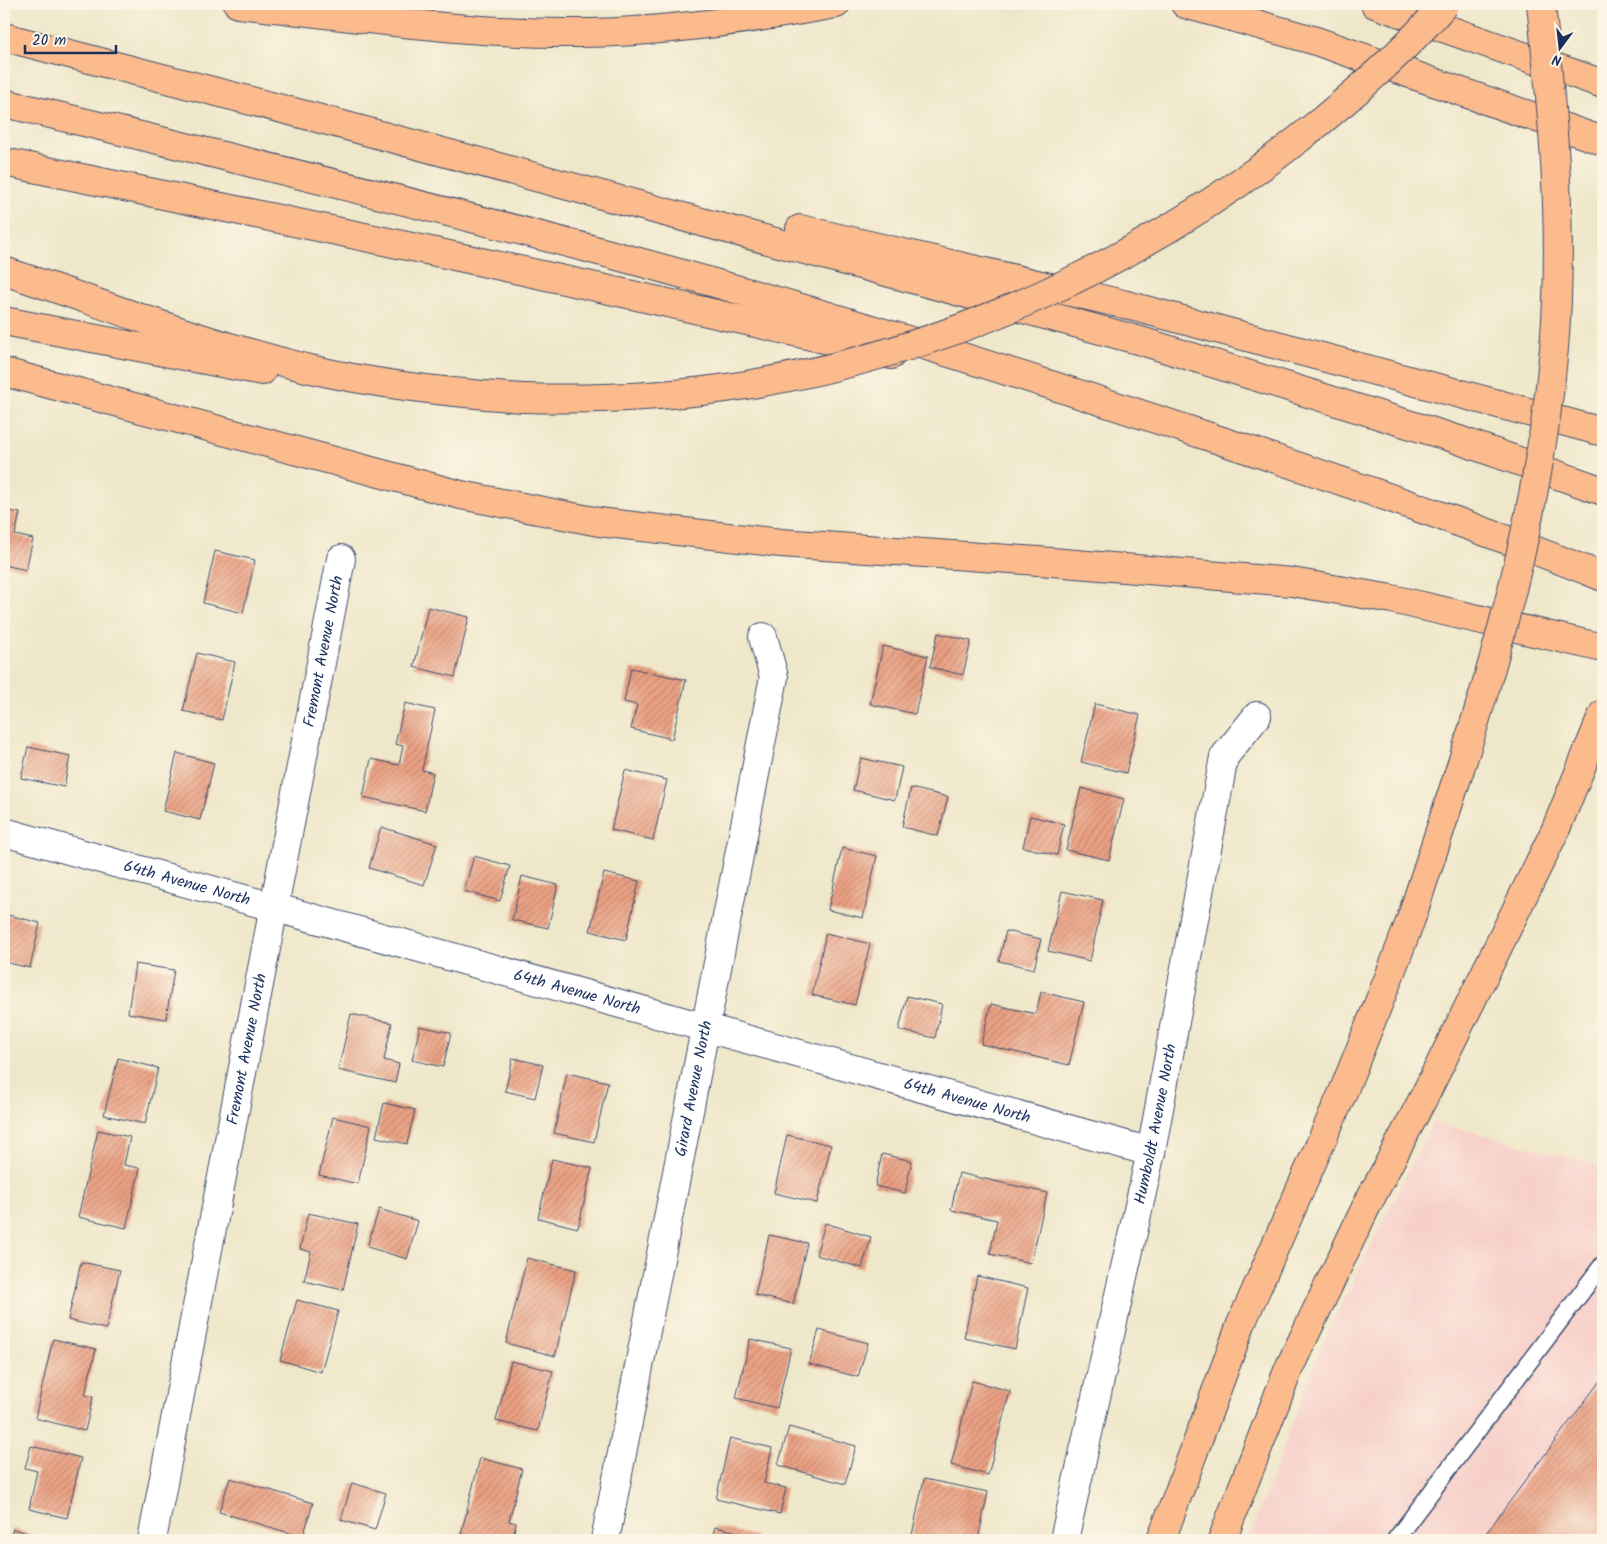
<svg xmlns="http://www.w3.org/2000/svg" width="1607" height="1544" font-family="Kalam,sans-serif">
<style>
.built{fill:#f7d0ca}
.building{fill:url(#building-hatch)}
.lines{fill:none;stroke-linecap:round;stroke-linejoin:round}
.service-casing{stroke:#3b4b6e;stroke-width:19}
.minor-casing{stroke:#3b4b6e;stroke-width:30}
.motorway-casing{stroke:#3b4b6e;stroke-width:30}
.service{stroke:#fff;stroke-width:16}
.minor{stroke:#fff;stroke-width:28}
.motorway{stroke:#fbbb8c;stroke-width:28}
.motorway-bridge-casing{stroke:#3b4b6e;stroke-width:30;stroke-linecap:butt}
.motorway-bridge{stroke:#fbbb8c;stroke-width:28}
.labels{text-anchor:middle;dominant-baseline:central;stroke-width:5;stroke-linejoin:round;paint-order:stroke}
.street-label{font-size:16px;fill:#1b2f5e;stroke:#fcf5e5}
</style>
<defs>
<pattern id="building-hatch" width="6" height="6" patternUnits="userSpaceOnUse" patternTransform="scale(1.25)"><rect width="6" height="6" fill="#eba183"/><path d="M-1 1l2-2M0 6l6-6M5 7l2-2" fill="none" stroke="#be846e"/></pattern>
</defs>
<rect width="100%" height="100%" fill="#fcf5e5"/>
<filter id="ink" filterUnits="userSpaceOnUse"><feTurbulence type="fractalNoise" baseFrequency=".02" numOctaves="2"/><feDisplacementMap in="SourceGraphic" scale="10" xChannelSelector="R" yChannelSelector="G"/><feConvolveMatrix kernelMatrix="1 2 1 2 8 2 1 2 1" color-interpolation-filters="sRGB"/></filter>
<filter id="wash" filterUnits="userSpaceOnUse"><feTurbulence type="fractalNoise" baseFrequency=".0096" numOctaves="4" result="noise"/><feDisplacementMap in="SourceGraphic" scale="20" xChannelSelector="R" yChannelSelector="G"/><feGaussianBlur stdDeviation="1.12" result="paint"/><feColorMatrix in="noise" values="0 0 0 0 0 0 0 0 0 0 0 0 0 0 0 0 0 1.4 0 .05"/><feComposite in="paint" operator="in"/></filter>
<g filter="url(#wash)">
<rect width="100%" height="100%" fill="#efe7c9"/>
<!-- built -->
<path class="built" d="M1433,1122L1603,1166V1540H1248L1324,1340Z"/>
<g id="blocks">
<!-- building -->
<path class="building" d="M4,510L20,513L15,535L33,539L26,570L4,565Z
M215,551L255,560L243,613L203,603Z
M428,607L469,617L455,677L414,667Z
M938,633L971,641L963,675L930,667Z
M883,646L928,656L915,714L870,704Z
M197,653L235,662L222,720L183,711Z
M631,668L686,680L672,739L631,729L637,705L624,702Z
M405,703L435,710L422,770L433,773L425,811L363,797L371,759L399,765L403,746L395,744Z
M1095,704L1140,715L1126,773L1081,762Z
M28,747L70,756L64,787L21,778Z
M177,753L214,763L200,820L163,811Z
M861,758L902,767L895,800L853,790Z
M625,770L667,780L653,840L611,830Z
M911,788L948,797L938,836L902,827Z
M1081,788L1124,799L1109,860L1066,850Z
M1030,816L1064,824L1057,855L1023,847Z
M381,827L437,844L424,885L369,868Z
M842,848L877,856L863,918L828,910Z
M474,856L510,866L500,901L464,891Z
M604,873L639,881L626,940L590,931Z
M522,876L558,885L548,928L512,920Z
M1062,891L1103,900L1090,961L1048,951Z
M4,914L40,923L30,968L4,962Z
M1006,931L1041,939L1034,969L999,961Z
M826,933L870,944L855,1005L812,995Z
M135,964L174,970L166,1019L128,1013Z
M1041,992L1084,1002L1069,1065L981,1044L991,1004L1036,1014Z
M907,996L942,1004L935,1038L899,1030Z
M351,1014L392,1023L384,1060L399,1064L395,1083L338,1070Z
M420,1026L451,1033L443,1067L412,1060Z
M118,1058L158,1068L145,1124L104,1115Z
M513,1058L543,1065L535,1098L505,1091Z
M567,1073L608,1082L594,1142L554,1133Z
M384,1103L415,1110L407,1144L376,1137Z
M333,1117L371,1126L358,1184L319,1175Z
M98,1130L130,1137L124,1165L140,1168L126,1228L78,1217Z
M787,1135L831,1145L817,1203L774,1193Z
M882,1154L912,1161L905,1193L875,1186Z
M552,1159L592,1168L578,1228L538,1218Z
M959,1173L1047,1193L1031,1263L990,1254L997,1220L951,1210Z
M379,1209L418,1221L407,1259L367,1247Z
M308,1213L358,1224L343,1290L304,1281L311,1252L300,1249Z
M825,1223L871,1237L862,1268L816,1255Z
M769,1235L807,1243L793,1304L755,1295Z
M527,1258L576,1270L555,1356L506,1343Z
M81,1262L120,1270L106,1329L68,1320Z
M977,1276L1028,1288L1015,1349L964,1338Z
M297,1300L338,1311L321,1372L280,1360Z
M819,1330L868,1343L858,1377L809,1364Z
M53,1339L96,1349L85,1395L93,1397L85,1431L35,1418Z
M750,1339L791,1348L777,1408L736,1398Z
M511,1361L553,1371L538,1431L496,1421Z
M1603,1377V1540H1481Z
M972,1381L1010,1391L988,1475L951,1465Z
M789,1427L856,1446L845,1484L778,1465Z
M730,1438L772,1448L764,1483L786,1488L780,1514L716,1499Z
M31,1446L81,1458L67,1518L29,1509L37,1471L25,1468Z
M480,1458L522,1469L509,1521L516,1523L512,1540H485L461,1534Z
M230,1478L313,1503L303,1537L219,1512Z
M924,1479L988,1492L978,1540H911Z
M352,1483L386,1493L375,1530L341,1520Z
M715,1527L756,1536L755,1540H711Z
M13,1529L51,1540H10Z"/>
</g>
</g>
<g filter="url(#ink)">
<use href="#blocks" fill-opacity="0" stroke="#3b4b6e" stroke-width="1"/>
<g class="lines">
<!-- service casing -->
<g class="service-casing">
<path id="service" d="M1395,1540L1603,1264"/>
</g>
<!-- minor casing -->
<g class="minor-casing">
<g id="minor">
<path id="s1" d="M4,832L1151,1152"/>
<path id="s2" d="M152,1540L341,559"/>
<path id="s3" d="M605,1540L774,677L763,637"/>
<path id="s4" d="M1064,1540L1151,1152L1224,757L1257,716"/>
</g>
</g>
<!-- motorway casing -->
<g class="motorway-casing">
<path id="motorway" d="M238,4C350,16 464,34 577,33C661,33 753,19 836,4
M1185,4L1313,40L1603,141
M1375,4L1603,84
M4,37L317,118L1141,341L1456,439L1603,491
M4,103C205,151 406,200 606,253C811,308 1015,372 1216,439C1346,482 1476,526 1603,577
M4,162C300,223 597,284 891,355
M800,229L1123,304L1603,432
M4,271C104,304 203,343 306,368C377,385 451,393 523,398
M4,321L262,371
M4,372L461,495L599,522L781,543L1052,562L1292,582L1392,599L1603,648
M1161,1540L1241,1324L1343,1092L1389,977L1411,919L1459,772
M1222,1540L1289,1368L1366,1207L1424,1097L1555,831L1603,714"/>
</g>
<!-- service -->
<use href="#service" class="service"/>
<!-- minor -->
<use href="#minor" class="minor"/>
<!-- motorway -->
<use href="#motorway" class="motorway"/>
<!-- motorway-bridge casing -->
<g class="motorway-bridge-casing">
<path id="motorway-bridge" d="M523,398C597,400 672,397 746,385C948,352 1139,264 1300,138C1352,97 1402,53 1445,4
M1459,772C1504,634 1541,493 1554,348C1564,233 1553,118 1541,4"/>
</g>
<!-- motorway-bridge -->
<use href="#motorway-bridge" class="motorway-bridge"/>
</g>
</g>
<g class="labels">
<!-- street labels -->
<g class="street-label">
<text stroke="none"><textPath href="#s2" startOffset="905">Fremont Avenue North</textPath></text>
<text stroke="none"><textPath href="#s1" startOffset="190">64th Avenue North</textPath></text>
<text stroke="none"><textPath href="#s1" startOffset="595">64th Avenue North</textPath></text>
<text stroke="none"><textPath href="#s2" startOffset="500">Fremont Avenue North</textPath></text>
<text stroke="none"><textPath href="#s3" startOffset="460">Girard Avenue North</textPath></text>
<text stroke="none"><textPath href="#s1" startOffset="1000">64th Avenue North</textPath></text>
<text stroke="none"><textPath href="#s4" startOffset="426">Humboldt Avenue North</textPath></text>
</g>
</g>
<!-- margin -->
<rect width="1607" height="1544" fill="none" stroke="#fcf5e5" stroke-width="20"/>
<!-- north arrow -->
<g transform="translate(1560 48) rotate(195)" stroke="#fcf5e5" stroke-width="4" paint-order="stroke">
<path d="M0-4L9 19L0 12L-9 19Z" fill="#1b2f5e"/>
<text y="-8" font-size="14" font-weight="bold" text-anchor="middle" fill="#1b2f5e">N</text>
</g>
<!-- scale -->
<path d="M25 45v8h91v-8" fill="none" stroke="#1b2f5e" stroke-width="2.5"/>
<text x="32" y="45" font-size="15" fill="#1b2f5e" stroke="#fcf5e5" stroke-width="4" paint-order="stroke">20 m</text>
</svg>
